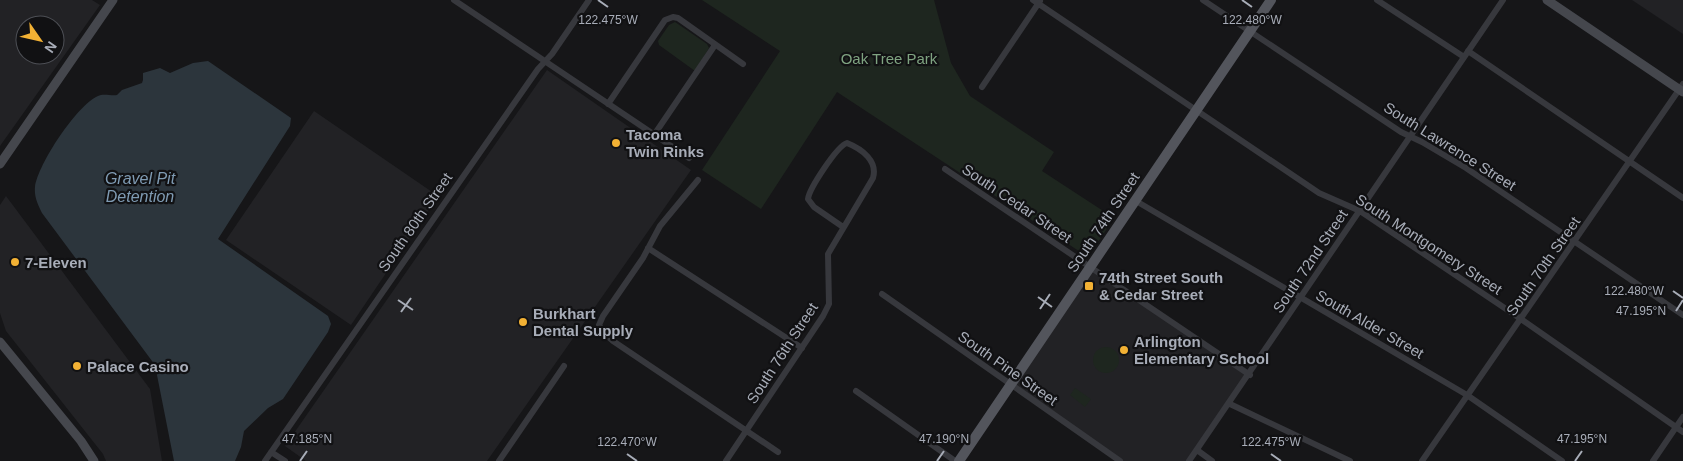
<svg xmlns="http://www.w3.org/2000/svg" width="1683" height="461" font-family="Arial,sans-serif">
<style>
.built{fill:#222225;fill-rule:evenodd}
.green{fill:#1e261f}
.water{fill:#2c353c}
.lines{fill:none;stroke-linecap:round;stroke-linejoin:round}
.street{stroke:#37383d;stroke-width:6}
.secondary{stroke:#45474d;stroke-width:9}
.primary{stroke:#53555c;stroke-width:10}
.ticks{fill:none;stroke:#a8adb8;stroke-width:2}
.poi-dot{fill:#f2b134;stroke:#111113;stroke-width:2}
.labels{text-anchor:middle;dominant-baseline:central;stroke-width:4.5;stroke-linejoin:round;paint-order:stroke}
.park-label{font-size:15px;fill:#7fa381;stroke:#111113}
.poi-label{font-size:15px;font-weight:bold;fill:#a8adb8;stroke:#111113;text-anchor:start}
.street-label{font-size:15px;fill:#a8adb8;stroke:#111113}
.water-label{font-size:16px;font-style:italic;fill:#7f9bb3;stroke:#111113}
.ticks-label{font-size:12px;text-anchor:middle;fill:#a8adb8;stroke:#111113;stroke-width:4.5;stroke-linejoin:round;paint-order:stroke}
</style>
<rect width="100%" height="100%" fill="#161618"/>
<!-- built -->
<path class="built" d="M0,0H92L100,5L0,146ZM25,25H55V55H25Z
M1632,0H1683V34Z
M547,70L691,170L487,461H306L285,446Z
M314,111L438,196L351,325L226,240Z
M6,196L150,389L162,461H106L103,454L6,331L0,313V205Z
M1091,268L1250,375L1189,461H1120L1011,386Z"/>
<!-- green -->
<path class="green" d="M702,0H934L951,63L970,96L1054,152L1042,171L1114,218L1088,257L837,92L761,209L702,170L780,51Z
M675,22L707,44L709,48L695,71L659,45L658,41L669,25Z
M1093 360a13 13 0 1 1 26 0a13 13 0 1 1-26 0Z
M1075,388L1091,399L1085,407L1070,395Z"/>
<!-- water -->
<path class="water" d="M208,61L291,118L290,126L218,239L328,316L331,324L328,332L283,399L268,408L244,431L241,447L235,461H174L155,365L42,213C38,205 34,197 35,187C38,164 77,105 98,96C103,93 111,96 117,95L122,90L142,83L143,80V73L160,68L170,73L193,63Z"/>
<g class="lines">
<!-- street -->
<path class="street" d="M454,0L689,158
M1033,0L1319,193L1360,211L1521,319L1683,432
M1203,0L1401,132L1422,142L1466,168L1683,315
M1377,0L1464,57
M1468,51L1683,198
M982,87L1040,1
M608,104L665,20L673,17L678,18L743,64
M654,135L715,45
M945,169L1250,375
M698,180L660,226L643,258L603,316L599,325L603,332L613,341L778,452
M1136,201L1467,395L1562,461
M648,248L802,348
M882,294L1120,461
M856,391L955,461
M1230,404L1350,461
M1197,450L1212,461
M271,452L285,461
M265,461L538,69L552,54L589,0
M499,461L564,366
M726,461L823,316L829,304L828,254L873,178C878,161 862,149 847,143C837,146 809,189 808,199L814,207L843,227
M1189,461C1294,308 1398,153 1503,0
M1422,461L1683,84
M1653,461L1683,417"/>
<!-- secondary -->
<path class="secondary" d="M1547,0L1683,92
M0,164L113,0
M0,342L81,441L94,461"/>
<!-- primary -->
<path class="primary" d="M959,461L1271,0"/>
</g>
<!-- ticks -->
<path class="ticks" d="M598,0L608,7M1242,0L1252,7M1673,291L1683,298M1038,297L1052,307M398,300L413,310M1040,309L1050,294M1676,311L1683,300M401,312L411,298M627,454L637,461M1271,454L1281,461M300,461L307,451M937,461L944,451M1575,461L1582,451"/>
<!-- markers -->
<g class="poi-dot">
<circle cx="616" cy="143" r="5"/>
<circle cx="15" cy="262" r="5"/>
<rect x="1084" y="281" width="10" height="10" rx="2.5"/>
<circle cx="523" cy="322" r="5"/>
<circle cx="1124" cy="350" r="5"/>
<circle cx="77" cy="366" r="5"/>
</g>
<g class="labels">
<!-- park labels -->
<g class="park-label">
<text x="889" y="58">Oak Tree Park</text>
</g>
<!-- poi labels -->
<g class="poi-label">
<text x="626" y="134">Tacoma<tspan x="626" dy="17">Twin Rinks</tspan></text>
<text x="25" y="262">7-Eleven</text>
<text x="1099" y="277">74th Street South<tspan x="1099" dy="17">&amp; Cedar Street</tspan></text>
<text x="533" y="313">Burkhart<tspan x="533" dy="17">Dental Supply</tspan></text>
<text x="1134" y="341">Arlington<tspan x="1134" dy="17">Elementary School</tspan></text>
<text x="87" y="366">Palace Casino</text>
</g>
<!-- street labels -->
<g class="street-label">
<text transform="translate(1450 146) rotate(32)">South Lawrence Street</text>
<text transform="translate(1017 203) rotate(34)">South Cedar Street</text>
<text transform="translate(415 222) rotate(-55)">South 80th Street</text>
<text transform="translate(1103 222) rotate(-56)">South 74th Street</text>
<text transform="translate(1429 244) rotate(33)">South Montgomery Street</text>
<text transform="translate(1310 261) rotate(-56)">South 72nd Street</text>
<text transform="translate(1543 266) rotate(-55)">South 70th Street</text>
<text transform="translate(1370 324) rotate(30)">South Alder Street</text>
<text transform="translate(782 353) rotate(-57)">South 76th Street</text>
<text transform="translate(1008 368) rotate(35)">South Pine Street</text>
</g>
<!-- water labels -->
<g class="water-label">
<text x="140" y="178">Gravel Pit<tspan x="140" dy="18">Detention</tspan></text>
</g>
</g>
<g class="ticks-label">
<text x="1252" y="24">122.480°W</text>
<text x="608" y="24">122.475°W</text>
<text x="1634" y="295">122.480°W</text>
<text x="1641" y="315">47.195°N</text>
<text x="307" y="443">47.185°N</text>
<text x="944" y="443">47.190°N</text>
<text x="1582" y="443">47.195°N</text>
<text x="627" y="446">122.470°W</text>
<text x="1271" y="446">122.475°W</text>
</g>
<!-- north arrow -->
<g transform="translate(40 40) rotate(124)"><circle r="24" fill="#111113" stroke="#4d4f55"/>
<path d="M0-4L9 19L0 12L-9 19Z" fill="#f2b134"/>
<text y="-8" font-size="14" font-weight="bold" text-anchor="middle" fill="#a8adb8">N</text>
</g>
</svg>
